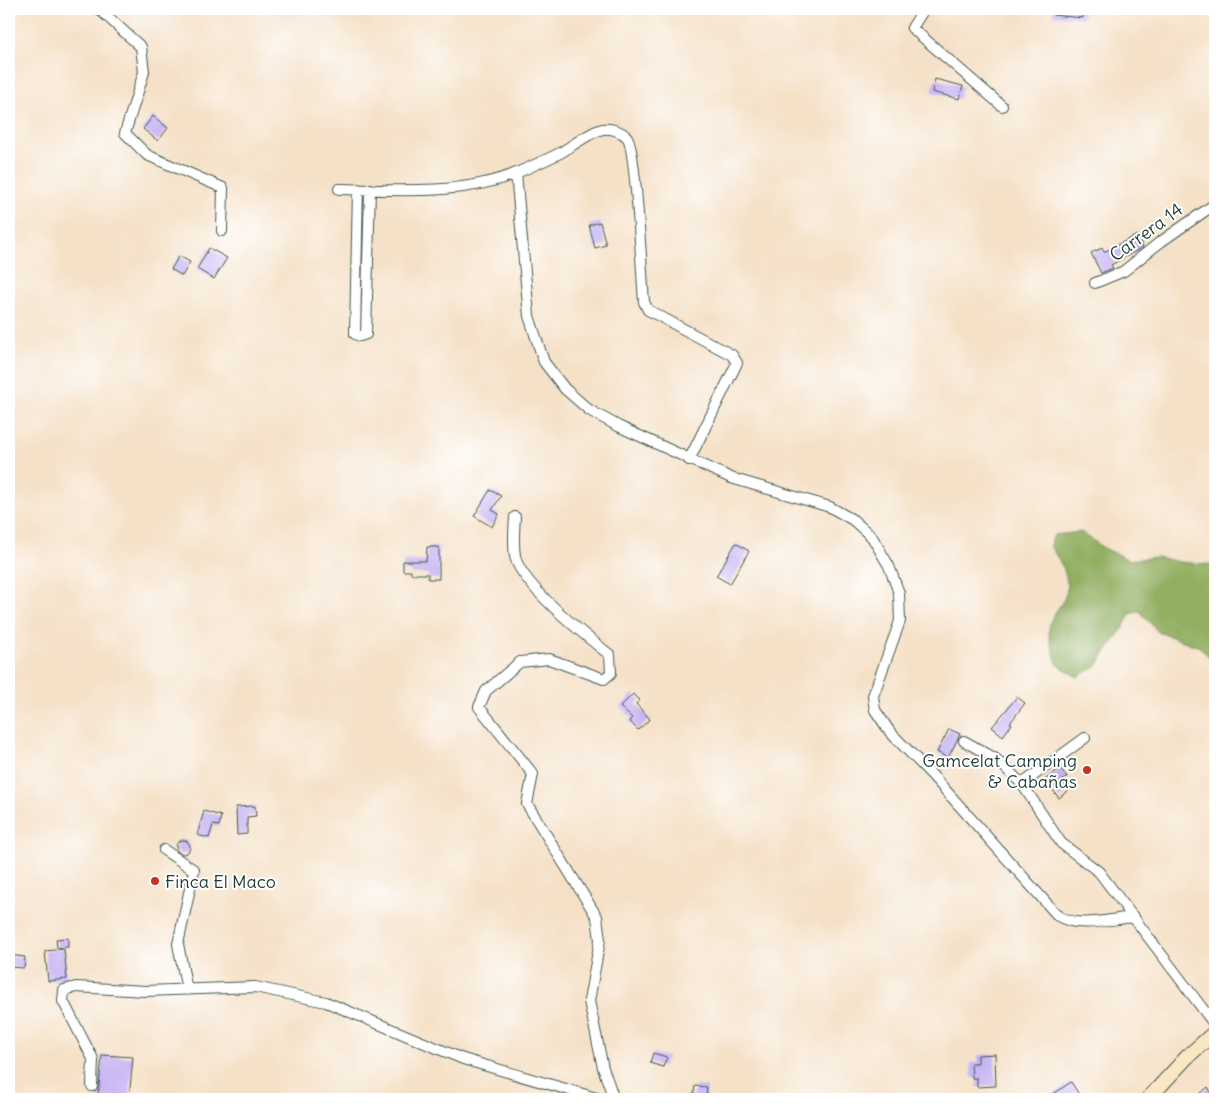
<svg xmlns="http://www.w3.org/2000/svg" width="1224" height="1108" font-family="Delius,sans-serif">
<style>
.forest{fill:#92af62;stroke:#58764b}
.building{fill:#c4b1f3}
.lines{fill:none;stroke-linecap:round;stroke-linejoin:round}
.street-casing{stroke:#3f564a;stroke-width:12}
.secondary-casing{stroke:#3f564a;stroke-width:16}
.street{stroke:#fff;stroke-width:10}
.secondary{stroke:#f9e7c3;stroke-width:14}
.poi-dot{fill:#c8321e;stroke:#fff;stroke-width:2}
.labels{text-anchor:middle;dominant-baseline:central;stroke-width:4;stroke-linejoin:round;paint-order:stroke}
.street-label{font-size:18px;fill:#1f3d34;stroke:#fff}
.poi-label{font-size:18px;fill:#1f3d34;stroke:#fff;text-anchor:end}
</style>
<rect width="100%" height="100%" fill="#fff"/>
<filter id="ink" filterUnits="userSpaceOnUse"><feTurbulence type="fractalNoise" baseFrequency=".02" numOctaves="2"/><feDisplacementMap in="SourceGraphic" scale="10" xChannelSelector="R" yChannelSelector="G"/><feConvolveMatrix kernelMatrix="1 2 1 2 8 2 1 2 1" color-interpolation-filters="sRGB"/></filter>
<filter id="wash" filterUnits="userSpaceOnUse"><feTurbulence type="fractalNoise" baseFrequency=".0096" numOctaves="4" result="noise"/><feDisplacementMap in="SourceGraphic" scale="20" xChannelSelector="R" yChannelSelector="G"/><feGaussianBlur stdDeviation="1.12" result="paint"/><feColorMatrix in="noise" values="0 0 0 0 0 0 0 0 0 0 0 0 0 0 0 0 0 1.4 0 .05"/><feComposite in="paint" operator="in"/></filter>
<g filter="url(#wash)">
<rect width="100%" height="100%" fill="#f5e1c7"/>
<!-- forest -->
<path class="forest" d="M1081,532L1102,547L1129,560L1157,557L1180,562L1215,565V664L1200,647L1158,632L1140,611L1130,614L1123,628L1096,667L1077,677L1057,664C1055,654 1048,640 1049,630C1049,617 1059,609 1064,599C1073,580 1060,561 1050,546L1054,535Z"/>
<g id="blocks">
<!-- building -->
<path class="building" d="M1054,9H1084L1083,18L1053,15Z
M935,79L963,86L959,99L932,92Z
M153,116L168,128L158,141L143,129Z
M600,222L606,245L595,248L589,225Z
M1137,235L1143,247L1111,265L1113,268L1101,273L1091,253L1102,248L1104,252Z
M209,248L227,258L214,279L197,269Z
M179,256L190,262L182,276L171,269Z
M490,490L501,496L492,510L499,514L492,527L474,516Z
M736,543L749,551L730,584L716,576Z
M427,547H439V579H428V574H411V571H403V561H426Z
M633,694L640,700L636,704L650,719L638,730L629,721L632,718L620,707Z
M1017,697L1025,703L1010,723L1012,724L1003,736L992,727Z
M949,729L960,734L948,758L937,752Z
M1060,768L1067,777L1063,780L1070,789L1059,798L1045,780Z
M255,806L256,816L247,817V834L237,835L236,807Z
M204,811L221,816L219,826L213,825L209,838L197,835Z
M176 847a7 7 0 1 1 14 0a7 7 0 1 1-14 0Z
M68,938V947L57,948L56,939Z
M64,949L67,979L48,981L45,951Z
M9,955L25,957L24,968L9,967Z
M653,1053L667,1057L663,1067L650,1063Z
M995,1054L996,1086L977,1087V1078H972L971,1063H978V1055Z
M102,1055L133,1057L129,1099L98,1097Z
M1071,1082L1082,1099H1046Z
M695,1086L707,1087L706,1099H693Z
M1208,1087L1215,1099H1194Z"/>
</g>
</g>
<g filter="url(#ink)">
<use href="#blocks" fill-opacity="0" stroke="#3f564a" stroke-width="1"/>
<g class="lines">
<!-- street casing -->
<g class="street-casing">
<path id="street" d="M99,9L141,47L144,72L125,133L147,155L223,188L222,231
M924,9L912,28L1002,106
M516,173L529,316L544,362L565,389L589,410L618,426L731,478L830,507L853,520L872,537L889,566L899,593L900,621L873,696L875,710L890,732L931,774L1058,916C1079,929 1110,919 1134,917
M339,189C399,190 463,196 519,172C532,166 546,160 560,153C571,147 591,131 603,129C611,128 621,131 627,137C636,147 642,280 644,302L648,310L732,355L737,363L689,460
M358,189L355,334L360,336L366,334L370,189
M1095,283L1124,271L1159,243L1215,204
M515,517C514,530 513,543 515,556C520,584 587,637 610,655L611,673L604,679L549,659L520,662L486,691L479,707L533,774L527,804L597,917L600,940L589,1001L603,1068L614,1099
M964,741L996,759L1022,784L1061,843L1099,872L1215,1025
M1022,784L1085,738
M164,850L194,870L178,944L187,990
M92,1086L93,1059L63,1001L64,990L76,987L145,991L255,987L326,1002L463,1059L600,1099"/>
</g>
<!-- secondary casing -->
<g class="secondary-casing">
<path id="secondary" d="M1148,1099L1187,1057L1215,1032"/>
</g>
<!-- street -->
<use href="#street" class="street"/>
<!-- secondary -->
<use href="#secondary" class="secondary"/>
</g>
</g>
<!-- markers -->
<g class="poi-dot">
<circle cx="1087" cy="770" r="5"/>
<circle cx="155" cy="881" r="5"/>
</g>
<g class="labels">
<!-- street labels -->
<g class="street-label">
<text transform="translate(1146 232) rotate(-36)">Carrera 14</text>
</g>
<!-- poi labels -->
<g class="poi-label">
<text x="1077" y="760">Gamcelat Camping<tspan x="1077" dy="21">&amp; Cabañas</tspan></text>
<text x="165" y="881" text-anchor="start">Finca El Maco</text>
</g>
</g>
<!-- margin -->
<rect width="1224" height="1108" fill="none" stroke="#fff" stroke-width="30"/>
</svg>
